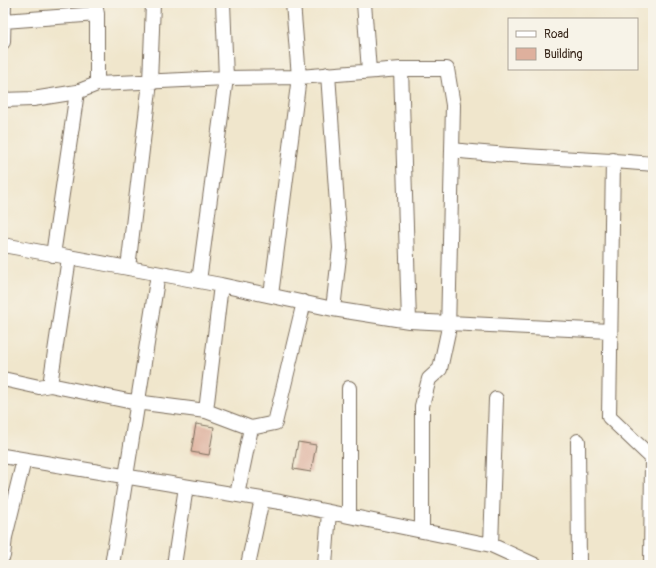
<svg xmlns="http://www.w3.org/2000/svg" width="656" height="568" font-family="Pangolin,sans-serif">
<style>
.building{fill:#deb09d}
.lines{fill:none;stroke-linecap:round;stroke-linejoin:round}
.minor-casing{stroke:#7a6c5b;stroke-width:16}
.minor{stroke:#fff;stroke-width:14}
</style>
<rect width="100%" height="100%" fill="#f7f3e8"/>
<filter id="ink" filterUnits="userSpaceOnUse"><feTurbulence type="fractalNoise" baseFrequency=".025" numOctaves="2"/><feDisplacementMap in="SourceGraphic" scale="8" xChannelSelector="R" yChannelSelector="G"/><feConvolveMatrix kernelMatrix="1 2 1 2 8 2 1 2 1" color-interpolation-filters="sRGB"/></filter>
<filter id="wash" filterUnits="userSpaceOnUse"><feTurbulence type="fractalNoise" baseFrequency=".012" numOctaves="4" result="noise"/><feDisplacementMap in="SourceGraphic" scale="16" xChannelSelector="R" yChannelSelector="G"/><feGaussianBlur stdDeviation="0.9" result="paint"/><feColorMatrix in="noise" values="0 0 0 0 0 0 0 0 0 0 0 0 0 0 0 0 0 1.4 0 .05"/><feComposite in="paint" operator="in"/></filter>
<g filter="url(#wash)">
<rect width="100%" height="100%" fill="#f0e6cc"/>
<g id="blocks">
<!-- building -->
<path class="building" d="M196,424L214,427L209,455L191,452Z
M298,442L316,445L311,472L293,469Z"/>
</g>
</g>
<g filter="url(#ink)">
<use href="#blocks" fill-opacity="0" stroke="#7a6c5b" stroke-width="1"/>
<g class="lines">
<!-- minor casing -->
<g class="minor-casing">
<path id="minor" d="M95,3L97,14V84
M364,3L369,71
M4,21L97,14
M3,42L4,3
M401,69L409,321
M328,74L340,248L333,309
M3,100L33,99L77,92L97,84L226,78L299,77L401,69H447L453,105L448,332L440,369L429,379L422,406V531
M453,150C520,158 586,158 653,164
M613,160L609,417L652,458L651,565
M3,245L221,285L333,309L409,321L610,331
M53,255L77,92
M128,268L150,82L153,3
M199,281L226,78L223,3
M271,295L299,77L293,3
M3,379L39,387L50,385L128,401L206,411L251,428L275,423L304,302
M50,385L69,258
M349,388V516
M206,411L221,285
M578,441L579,565
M3,456L280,502L491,545L535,565
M237,495L251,428
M491,545L496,399
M3,556L5,537L24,460
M112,565L158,274
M174,565L186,487
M248,565L262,499
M325,565L329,512"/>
</g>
<!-- minor -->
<use href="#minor" class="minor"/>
</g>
</g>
<!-- margin -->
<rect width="656" height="568" fill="none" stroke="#f7f3e8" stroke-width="16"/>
<!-- legend -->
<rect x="508" y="18" width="130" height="52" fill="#f7f3e8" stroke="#aca397"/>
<rect x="516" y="31" width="20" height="6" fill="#ffffff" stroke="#aca397"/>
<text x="544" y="38" font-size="12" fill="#3b2a1e">Road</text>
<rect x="516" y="48" width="20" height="12" fill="#deb09d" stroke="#aca397"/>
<text x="544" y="58" font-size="12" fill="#3b2a1e">Building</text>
</svg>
